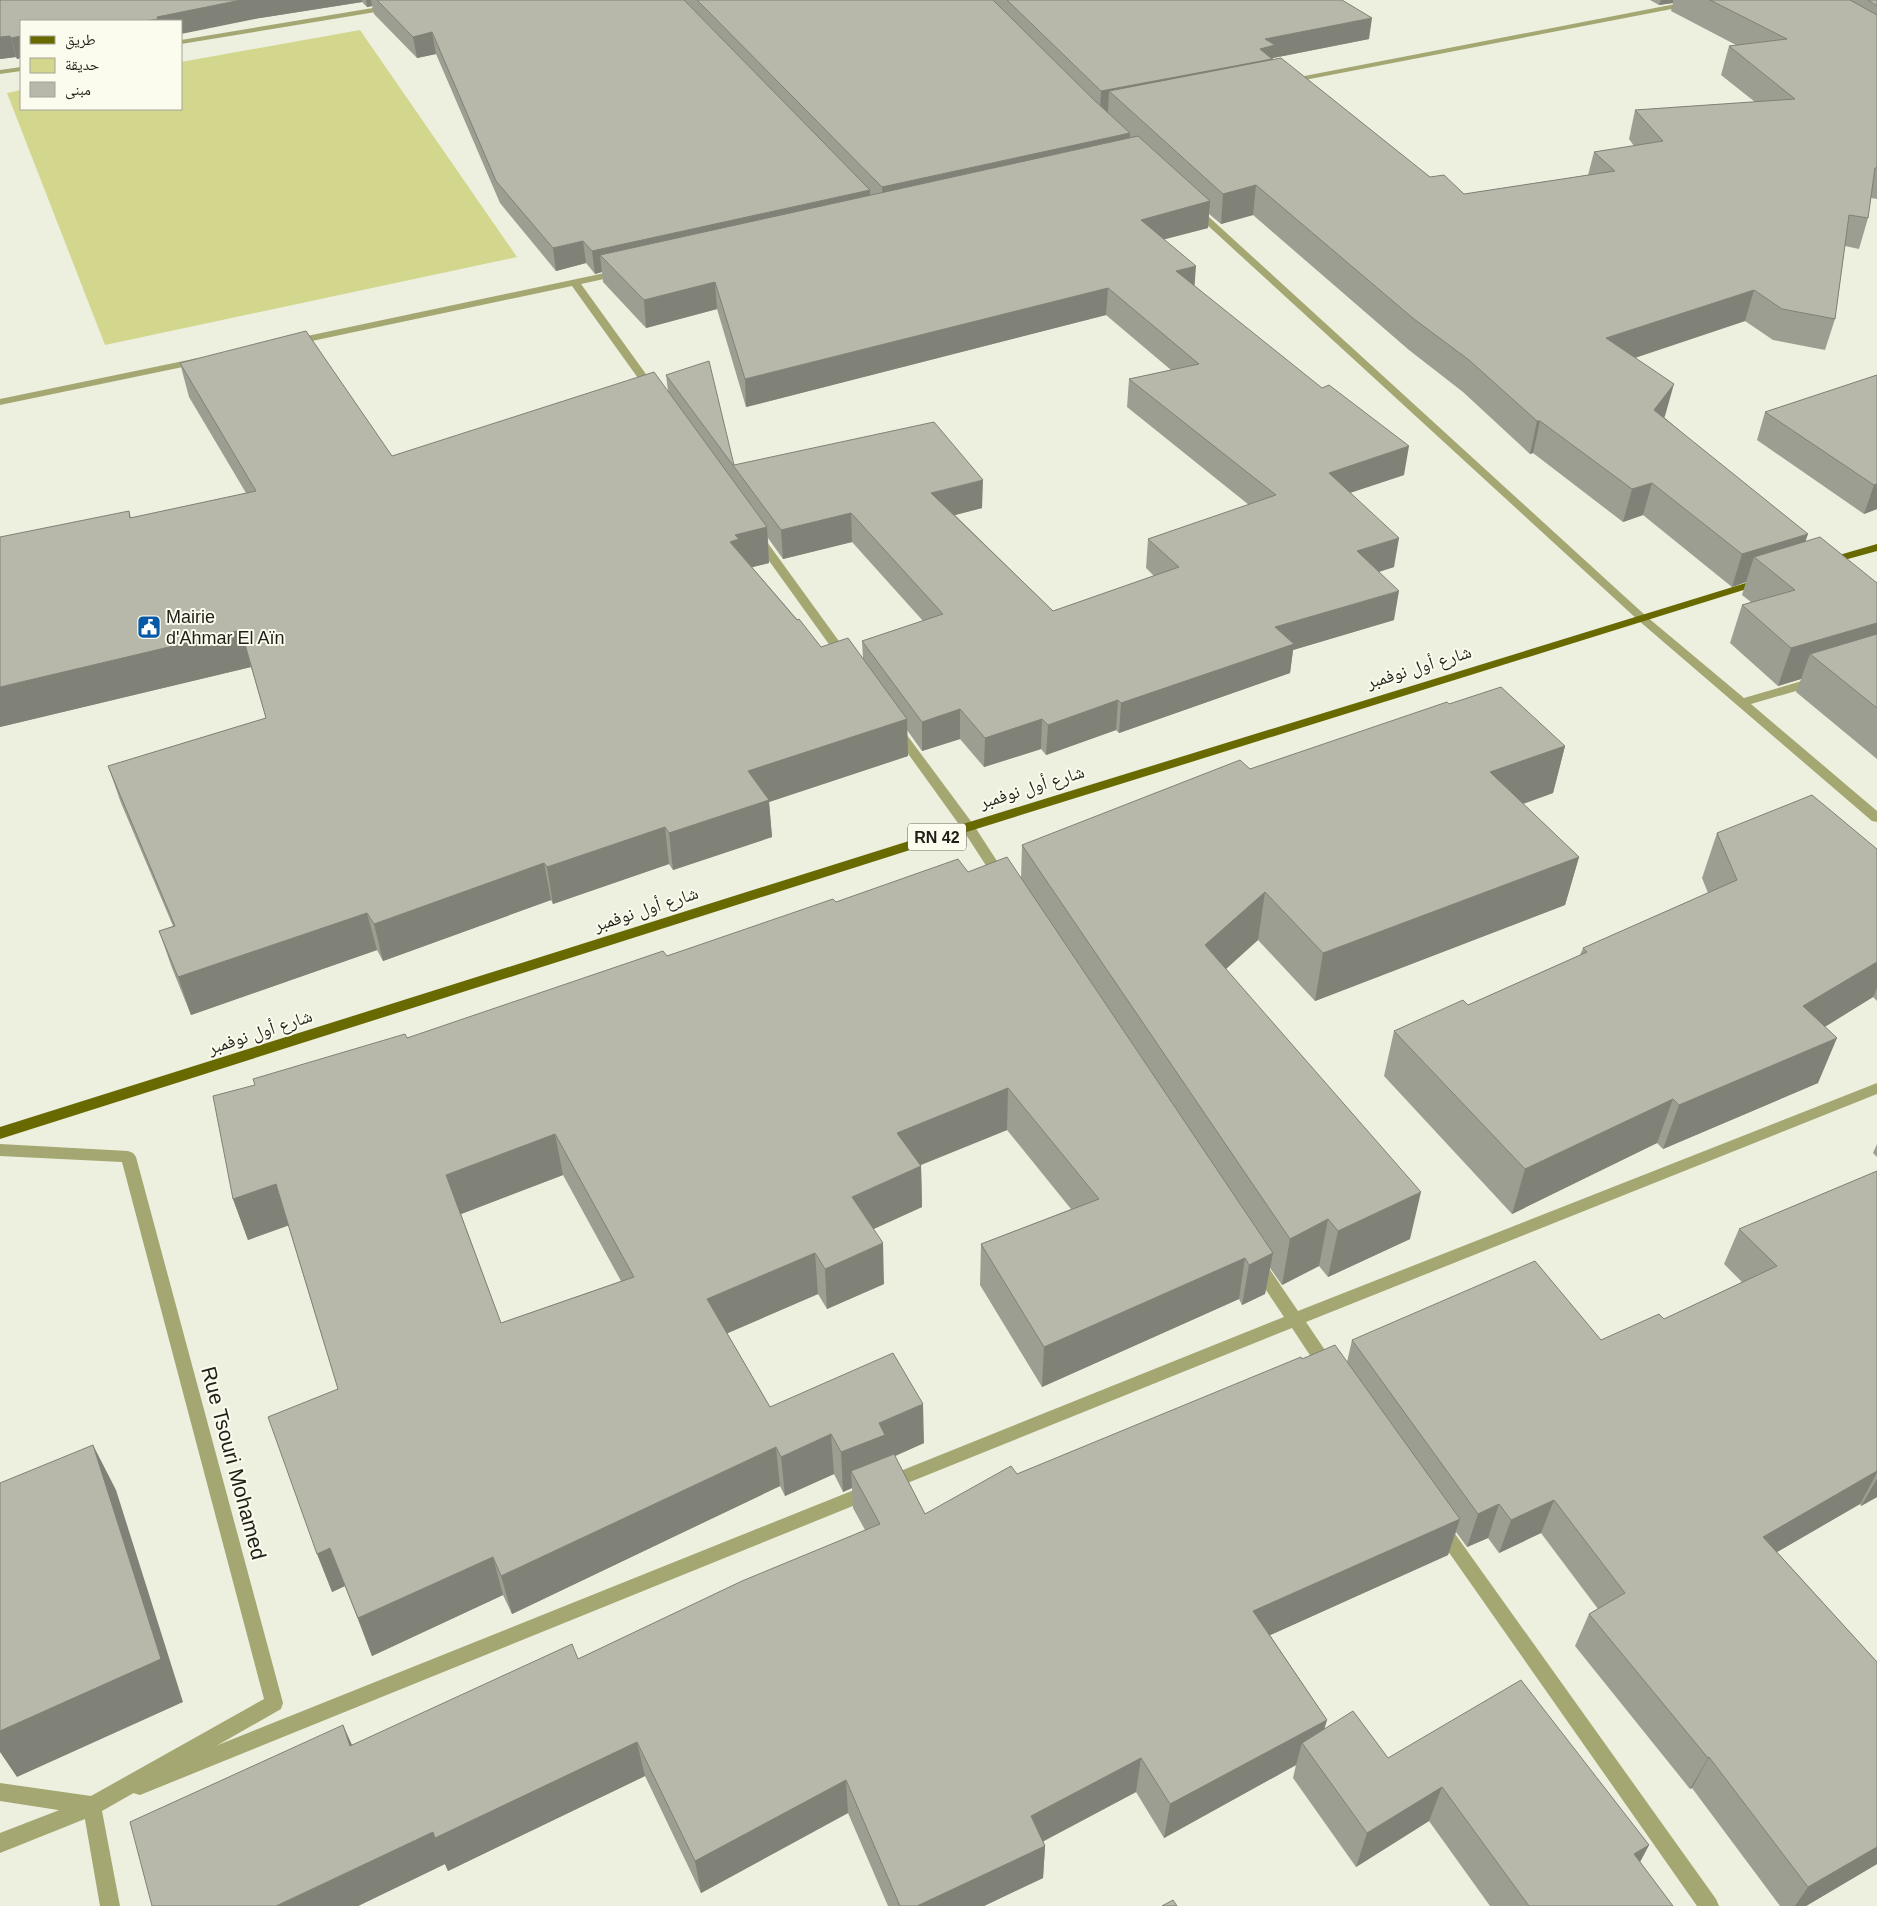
<svg xmlns="http://www.w3.org/2000/svg" width="1877" height="1906" font-family="Arial,'Noto Naskh Arabic',sans-serif">
<style>
.green{fill:#d3d78d}
.lines{fill:none;stroke-linecap:round;stroke-linejoin:round}
.minor{fill:#a4a771;fill-rule:evenodd}
.tertiary{fill:#a4a771;fill-rule:evenodd}
.primary{fill:#686a00;fill-rule:evenodd}
.wall{fill:#9d9e92;fill-rule:evenodd}
.shaded-wall{fill:#808177}
.building{fill:#b7b8aa;stroke:#808177;fill-rule:evenodd}
.labels{text-anchor:middle;dominant-baseline:central;stroke-width:4;stroke-linejoin:round;paint-order:stroke}
.shield{fill:#fbfced;stroke:#616159;stroke-width:1}
.shield-label{font-size:16px;font-weight:bold;fill:#1f1f1a}
.poi-label{font-size:18px;fill:#1f1f1a;stroke:#fbfced;text-anchor:start}
.street-label{font-size:18px;fill:#1f1f1a;stroke:#fbfced}
.near-street-label{font-size:21px;fill:#1f1f1a;stroke:#fbfced}
</style>
<rect width="100%" height="100%" fill="#edefdf"/>
<!-- green -->
<path class="green" d="M360,30L517,257L105,345L7,93L21,90V109H181V62Z"/>
<g class="lines">
<!-- minor -->
<path class="minor" d="M1696,0H1712L1708,2L1289,83L1285,81L1289,79Z
M391,5L395,7L394,9L181,44V40Z
M21,67V71L0,74V70Z
M1195,206L1198,207L1646,616L1744,698L1812,678H1820L1822,681L1820,684L1751,704L1877,811V822L1872,821L1638,620L1192,211V207Z
M619,270L624,273L622,275L581,284L656,388V392H648L572,286L293,345L288,342L293,339Z
M198,358L202,359V363L0,405V399Z
M758,534L762,535L849,655L851,658L849,661H841L752,537Z
M897,726L901,727L973,824L1008,878L1006,881H996L963,830L891,730Z
M1877,1083V1094L1306,1322L1333,1362L1335,1367L1333,1372L1327,1374L1321,1372L1292,1328L895,1488L889,1490L883,1488L880,1483L883,1478L1284,1317L1252,1269L1250,1265L1252,1261L1258,1259L1264,1261L1298,1311Z
M869,1484L875,1487L878,1492L875,1497L140,1795L133,1793L131,1786L133,1779Z
M1442,1521L1448,1524L1716,1899L1719,1906H1697L1436,1534L1433,1529L1436,1524Z
M93,1797L100,1799L103,1806L100,1813L0,1853V1833Z"/>
<!-- tertiary -->
<path class="tertiary" d="M0,1144L128,1151L133,1153L136,1157L283,1703L281,1709L102,1811L120,1906H100L84,1814L0,1801V1783L91,1796L264,1699L122,1162L0,1156Z"/>
<!-- primary -->
<path class="primary" d="M1877,544V551L1826,565L1820,562L1822,560Z
M1762,578L1768,581L1766,583L973,830L0,1139V1127L963,824Z"/>
</g>
<!-- wall -->
<path class="wall" d="M0,0H1342L1369,39L1273,58V60L1430,177L1464,194L1588,175L1594,152L1634,146L1629,139L1635,110L1755,102L1721,75L1729,46L1736,45L1671,11L1673,3L1659,5L1650,0H1877V199L1871,198L1868,218L1859,249L1845,246L1835,319L1825,350L1773,340L1745,321L1635,358L1665,416L1664,417L1806,541L1877,583V759L1796,692L1801,679L1778,686L1730,643L1742,605L1751,602L1742,595L1746,582L1732,587L1643,515L1623,522L1533,453L1530,454L1463,392L1409,350L1253,215L1221,224L1209,214L1208,228L1164,239L1194,285L1404,475L1350,493L1394,567L1379,572L1394,620L1293,650L1290,673L1119,733L1116,730L1046,755L1041,749L984,767L960,739L922,751L907,730L908,756L769,802L772,837L673,870L669,864L553,904L551,900L383,961L377,950L191,1015L172,968L159,931L173,926L121,803L108,766L266,718L251,667L0,727L129,511L131,518L246,493L189,397L180,363L392,456L668,391L666,375L734,465L982,508L955,515L1053,611L1154,576L1146,568L1148,539L1249,505L1127,407L1129,379L1171,370L1106,315L746,407L717,309L646,328L603,282L602,272L595,274L586,263L556,271L500,203L436,54L417,58L374,14L372,6L367,7L362,2L260,18L181,21H21V58L17,59L16,57L0,59ZM768,538L783,559L852,542L923,621L862,641L863,659L821,647L752,567L769,563Z
M1877,375V509L1864,514L1757,440L1765,412Z
M1449,704L1565,746L1553,793L1523,804L1579,857L1565,905L1315,1001L1258,940L1226,969L1410,1239L1328,1277L1319,1266L1282,1285L1270,1268L1265,1294L1242,1305L1239,1299L1042,1387L980,1285L981,1244L1071,1209L1007,1130L921,1165L922,1207L873,1229L884,1284L827,1309L818,1294L727,1333L770,1407L924,1443L895,1456L925,1514L1017,1474L1302,1359L1347,1362L1352,1340H1601L1664,1319L1742,1282L1724,1264L1739,1229L1877,1171V1497L1861,1506L1860,1504L1777,1552L1877,1662V1864L1806,1906H1780L1692,1788L1690,1789L1575,1646L1589,1614L1598,1609L1541,1533L1499,1553L1488,1538L1467,1547L1456,1532L1448,1555L1270,1635L1327,1720L1324,1729L1388,1758L1649,1845L1640,1862L1673,1906H1490L1429,1821L1356,1867L1293,1778L1296,1765L1164,1838L1136,1792L1043,1841L1045,1846L1043,1878L984,1906H888L848,1813L701,1893L645,1776L448,1871L445,1864L358,1906L343,1725L352,1745L578,1659L865,1530L853,1508L852,1488L843,1492L834,1474L785,1496L780,1486L512,1614L503,1595L372,1656L345,1586L332,1592L338,1389L288,1225L248,1240L233,1199L255,1085L407,1038L836,902L968,872L1021,878L1022,845ZM563,1175L621,1281L501,1323L461,1214Z
M1717,833L1877,849V1001L1873,997L1825,1027L1818,1083L1663,1149L1657,1143L1512,1214L1384,1076L1394,1031L1468,1005L1580,955L1583,948L1708,893L1702,878Z
M1877,1144V1157L1873,1153Z"/>
<!-- shaded-wall -->
<path class="shaded-wall" d="M241,0H362V2L260,18L181,34V21H144L157,17Z
M366,0H371L372,6L367,7Z
M1661,0H1673V3L1659,5Z
M1372,18L1369,39L1273,58L1272,67L1109,91L1108,111L1100,113L1101,91L1260,49L1265,39Z
M432,32L436,54L417,58L413,37Z
M10,36L16,57L0,59V37Z
M21,36V58L17,59L11,38Z
M1130,133L1129,155L883,210L882,187Z
M1256,185L1253,215L1221,224L1223,194Z
M870,190V213L600,255L602,272L595,274L592,251Z
M1210,201L1208,228L1139,246L1141,220Z
M583,241L586,263L556,271L553,248Z
M1196,266L1194,293L1176,271Z
M715,282L717,309L646,328L644,300Z
M1108,288L1106,315L746,407L745,379Z
M1754,290L1745,321L1598,370L1606,338Z
M1674,384L1665,416L1646,442L1654,410Z
M1537,421H1540L1533,453L1530,454Z
M1409,446L1404,475L1325,501L1329,473Z
M983,480L982,508L932,521L931,493Z
M1652,483L1643,515L1623,522L1632,489Z
M1877,484V509L1864,514L1874,485Z
M851,513L852,542L783,559L781,530Z
M767,527L769,563L741,570L730,542L735,535Z
M1808,534L1797,566L1754,557L1746,582L1732,587L1742,554Z
M1399,538L1394,567L1352,580L1357,551Z
M1399,591L1394,620L1293,650L1290,673L1119,733L1121,703L1275,627Z
M1877,623V657L1810,654L1801,679L1778,686L1791,648Z
M241,630L251,667L0,727V687Z
M1118,700L1116,730L1046,755L1048,725Z
M960,709V739L922,751V722Z
M907,719L908,756L769,802L772,837L673,870L669,833L748,771Z
M1042,719L1041,749L984,767L985,738Z
M1565,746L1553,793L1479,819L1490,772Z
M665,827L669,864L553,904L547,867Z
M1579,857L1565,905L1315,1001L1323,953Z
M544,863L551,900L383,961L374,924Z
M1265,892L1258,940L1199,993L1205,945Z
M367,913L377,950L191,1015L178,977Z
M1877,962V988L1873,997L1785,1051L1803,1006Z
M1837,1038L1818,1083L1663,1149L1679,1105Z
M1008,1088L1007,1130L898,1174L897,1133Z
M1673,1099L1657,1143L1512,1214L1525,1169Z
M555,1134L563,1175L456,1216L446,1175Z
M921,1166L922,1207L854,1238L852,1197Z
M276,1184L290,1225L248,1240L233,1199Z
M1421,1192L1410,1239L1328,1277L1338,1231Z
M1328,1219L1319,1266L1282,1285L1290,1239Z
M883,1243L884,1284L827,1309L825,1269Z
M815,1253L818,1294L712,1340L707,1299Z
M1273,1253L1265,1294L1242,1305L1249,1265Z
M1245,1258L1239,1299L1042,1387L1044,1347Z
M923,1404L924,1443L886,1460L851,1471L852,1488L843,1492L841,1452L879,1423Z
M831,1434L834,1474L785,1496L781,1457Z
M93,1445L116,1490L183,1702L17,1777L0,1752V1731Z
M776,1447L780,1486L512,1614L501,1576Z
M1877,1471V1473L1860,1504L1746,1570L1763,1537Z
M1877,1479V1497L1861,1506Z
M1554,1500L1541,1533L1499,1553L1511,1520Z
M1499,1504L1488,1538L1467,1547L1478,1514Z
M1460,1519L1448,1555L1246,1646L1253,1611Z
M330,1548L345,1586L332,1592L317,1554Z
M493,1557L503,1595L372,1656L358,1618Z
M1327,1720L1317,1754L1302,1743L1296,1765L1164,1838L1170,1804Z
M343,1725L358,1759L350,1746Z
M637,1742L645,1776L448,1871L445,1864L358,1906H276L433,1832Z
M1709,1757L1692,1788L1690,1789L1708,1758Z
M1141,1758L1136,1792L1029,1849L1031,1816Z
M846,1780L848,1813L701,1893L695,1861Z
M1442,1787L1429,1821L1356,1867L1367,1833Z
M1649,1845L1631,1879L1634,1854Z
M1045,1846L1043,1878L984,1906H917Z
M1877,1847V1864L1806,1906H1795L1808,1887Z"/>
<!-- building -->
<path class="building" d="M0,0H241L157,17L158,19L144,21H21V36L11,38L10,36L0,37Z
M377,0H684L870,190L592,251L583,241L553,248L496,181L432,32L413,37Z
M697,0H993L1094,100L1130,133L882,187Z
M1007,0H1342L1372,18L1265,39L1275,45L1260,49L1272,59L1101,91Z
M1710,0H1850L1877,15V168H1875L1868,218L1849,215L1835,319L1782,309L1754,290L1606,338L1674,384L1654,410L1808,534L1742,554L1652,483L1632,489L1540,421H1537L1469,360L1414,319L1256,185L1223,194L1109,91L1281,58L1430,177L1444,175L1464,194L1615,171L1594,152L1663,141L1635,110L1795,99L1729,46L1787,39Z
M1868,0H1877V6Z
M1138,136L1210,201L1141,220L1196,266L1176,271L1322,388L1329,385L1409,446L1329,473L1399,538L1357,551L1399,591L1275,627L1294,644L1121,703L1118,700L1048,725L1042,719L985,738L960,709L922,722L862,641L943,614L851,513L781,530L666,375L709,361L734,465L934,422L983,480L931,493L1053,611L1179,567L1148,539L1276,495L1129,379L1199,364L1108,288L745,379L715,282L644,300L600,255Z
M306,331L392,456L654,372L767,527L735,535L739,539L730,542L797,620L799,619L821,647L848,638L907,719L748,771L769,800L669,833L665,827L547,867L544,863L374,924L367,913L178,977L159,931L175,926L108,766L266,718L241,630L0,687V537L129,511L130,518L256,491L180,363Z
M1877,375V484L1874,485L1765,412Z
M1820,537L1877,583V623L1791,648L1742,605L1795,590L1754,557Z
M1877,634V708L1810,654Z
M1501,687L1565,746L1490,772L1579,857L1323,953L1265,892L1205,945L1421,1192L1338,1231L1328,1219L1290,1239L1022,845L1240,760L1250,769L1447,702L1449,704Z
M1812,795L1877,849V962L1803,1006L1837,1038L1679,1105L1673,1099L1525,1169L1394,1031L1463,1000L1468,1005L1587,952L1583,948L1737,880L1717,833Z
M1007,857L1273,1253L1249,1265L1245,1258L1044,1347L981,1244L1099,1199L1008,1088L897,1133L921,1166L852,1197L883,1243L825,1269L815,1253L707,1299L770,1407L893,1353L923,1404L879,1423L885,1435L841,1452L831,1434L781,1457L776,1447L501,1576L493,1557L358,1618L330,1548L317,1554L268,1417L338,1389L276,1184L233,1199L213,1096L255,1085L253,1079L405,1034L407,1038L663,951L667,956L833,899L836,902L958,859L968,872ZM555,1134L634,1277L501,1323L446,1175Z
M1877,1171V1471L1763,1537L1877,1662V1847L1808,1887L1709,1757L1708,1758L1589,1614L1625,1593L1554,1500L1511,1520L1499,1504L1478,1514L1352,1340L1535,1261L1601,1340L1659,1314L1664,1319L1777,1266L1739,1229Z
M1335,1345L1460,1519L1253,1611L1327,1720L1170,1804L1141,1758L1031,1816L1045,1846L917,1906H900L846,1780L695,1861L637,1742L435,1838L433,1832L276,1906H152L130,1822L343,1725L350,1746L572,1644L578,1659L742,1581L880,1524L851,1471L894,1454L925,1514L1011,1466L1017,1474L1301,1357L1302,1359Z
M93,1445L161,1659L0,1731V1483Z
M1521,1680L1649,1845L1634,1854L1673,1906H1529L1442,1787L1367,1833L1302,1743L1353,1711L1388,1758Z
M1173,1900L1177,1906H1162Z"/>
<!-- icons -->
<defs>
<g id="civic-square" transform="scale(1.25)"><rect x="-9" y="-9" width="18" height="18" rx="4" fill="#0759a7" stroke="#fbfced"/><path d="M-.6-6.5H3V-4.5H.6V-3L4-1V1h2V6H-6V1h2V-1L-.6-3ZM-1.2 2.5V6h2.4V2.5Z" fill="#fff"/></g>
</defs>
<g fill-rule="evenodd">
<use href="#civic-square" x="149" y="627"/>
</g>
<g class="labels">
<!-- shield labels -->
<rect class="shield" x="908" y="823.5" width="58" height="27" rx="4"/>
<g class="shield-label">
<text x="937" y="837">RN 42</text>
</g>
<!-- poi labels -->
<g class="poi-label">
<text x="166" y="617">Mairie<tspan x="166" dy="21">d'Ahmar El Aïn</tspan></text>
</g>
<!-- street labels -->
<g class="street-label">
<text transform="translate(1419 667) rotate(-17)">شارع أول نوفمبر</text>
<text transform="translate(1032 787) rotate(-17)">شارع أول نوفمبر</text>
<text transform="translate(646 909) rotate(-18)">شارع أول نوفمبر</text>
<text transform="translate(260 1032) rotate(-18)">شارع أول نوفمبر</text>
</g>
<!-- near-street labels -->
<g class="near-street-label">
<text transform="translate(234 1463) rotate(75)">Rue Tsouri Mohamed</text>
</g>
</g>
<!-- legend -->
<rect x="20" y="20" width="162" height="90" fill="#fbfced" stroke="#a3a499"/>
<rect x="30" y="36" width="25" height="8" fill="#686a00" stroke="#a3a499"/>
<text x="65" y="45" font-size="15" fill="#1f1f1a">طريق</text>
<rect x="30" y="58" width="25" height="15" fill="#d3d78d" stroke="#a3a499"/>
<text x="65" y="70" font-size="15" fill="#1f1f1a">حديقة</text>
<rect x="30" y="82" width="25" height="15" fill="#b7b8aa" stroke="#a3a499"/>
<text x="65" y="95" font-size="15" fill="#1f1f1a">مبنى</text>
</svg>
